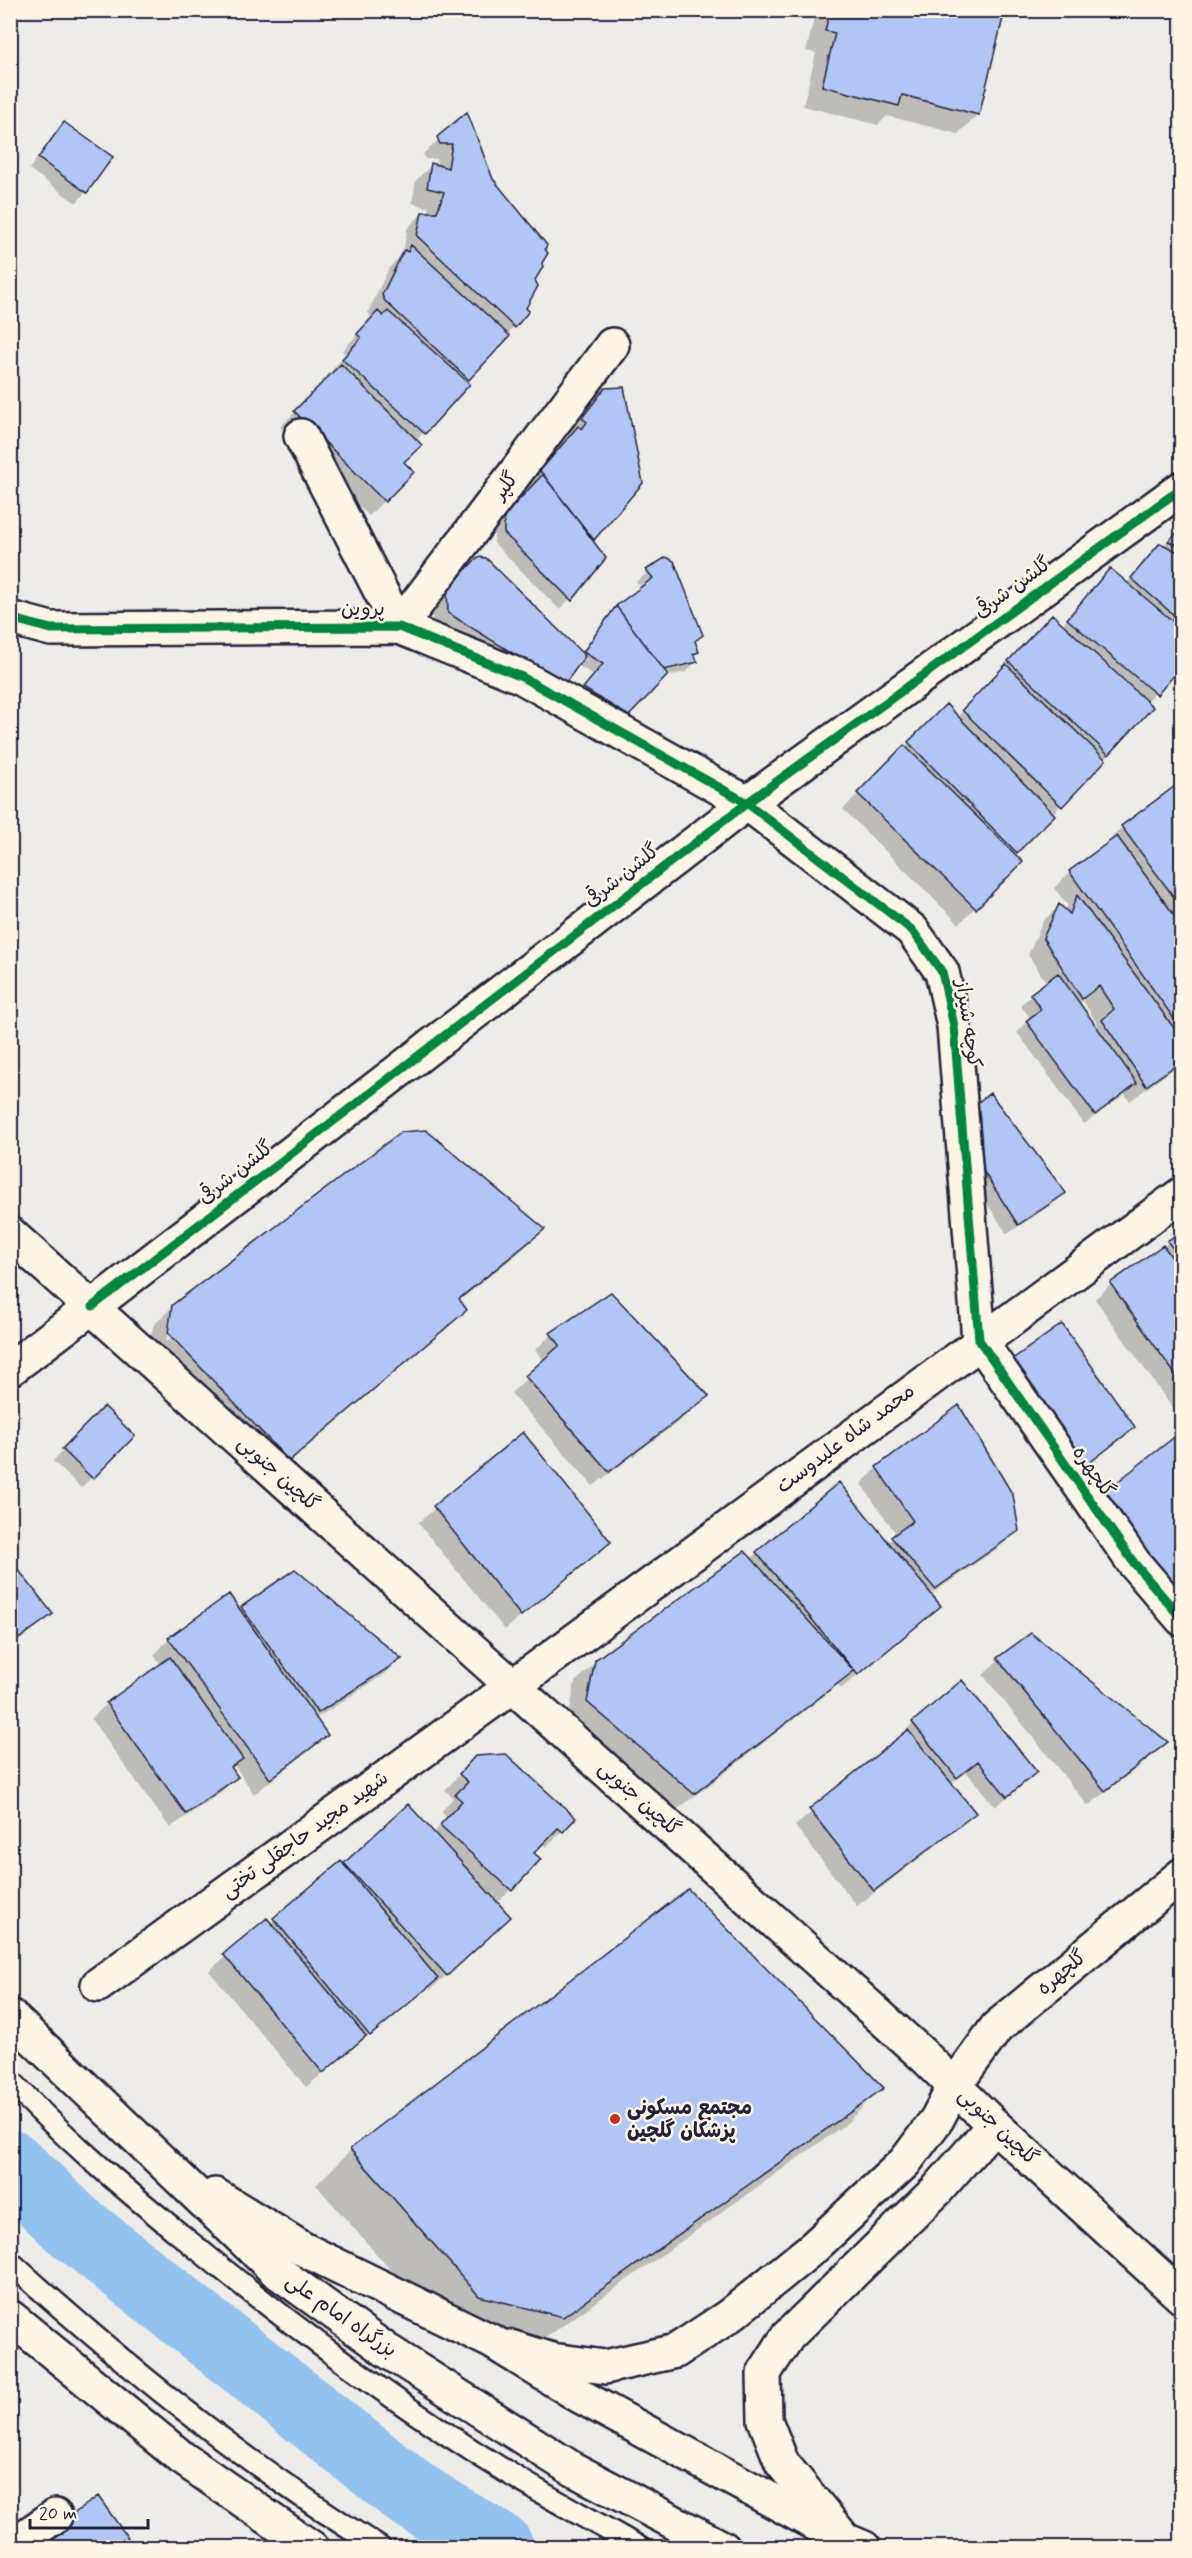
<svg xmlns="http://www.w3.org/2000/svg" width="1192" height="2558" font-family="Mynerve,'Playpen Sans Arabic',sans-serif">
<style>
.shadow{fill:#0003;fill-rule:evenodd}
.lines{fill:none;stroke-linecap:round;stroke-linejoin:round}
.river{stroke:#94c2ee;stroke-width:70}
.building{fill:#b2c6f6;stroke:#22223b;stroke-width:1.5}
.lane-casing{stroke:#22223b;stroke-width:26}
.street-casing{stroke:#22223b;stroke-width:38}
.secondary-casing{stroke:#22223b;stroke-width:38}
.highway-casing{stroke:#22223b;stroke-width:38}
.lane{stroke:#fcf5e5;stroke-width:21}
.street{stroke:#fcf5e5;stroke-width:33}
.secondary{stroke:#fcf5e5;stroke-width:33}
.highway{stroke:#fcf5e5;stroke-width:33}
.cycleway-casing{stroke:#fcf5e5;stroke-width:13}
.cycleway{stroke:#00873e;stroke-width:9}
.poi-dot{fill:#c8321e;stroke:#fcf5e5;stroke-width:2}
.labels{text-anchor:middle;dominant-baseline:central;stroke-width:5;stroke-linejoin:round;paint-order:stroke}
.street-label{font-size:20px;fill:#22223b;stroke:#fcf5e5}
.poi-label{font-size:20px;font-weight:bold;fill:#22223b;stroke:#fcf5e5;text-anchor:start}
</style>
<rect width="100%" height="100%" fill="#edece8"/>
<filter id="ink" filterUnits="userSpaceOnUse"><feTurbulence type="fractalNoise" baseFrequency=".0167" numOctaves="2"/><feDisplacementMap in="SourceGraphic" scale="12" xChannelSelector="R" yChannelSelector="G"/><feConvolveMatrix kernelMatrix="1 2 1 2 8 2 1 2 1" color-interpolation-filters="sRGB"/></filter>
<g filter="url(#ink)">
<!-- shadow -->
<path class="shadow" d="M819,10H1003L978,114L958,134L887,116L878,125L803,106L816,53L806,51L815,14Z
M467,114L533,280L529,295L531,299L507,336L416,441L402,462L412,472L369,516L280,427L330,378L327,376L346,354L342,351L372,319L368,312L389,268L403,253L407,229L422,213H427L429,208L412,203L416,180L432,165L436,166L437,159H425L423,154Z
M64,124L86,192L76,203L29,169Z
M605,390L642,482L591,541L604,558L560,610L494,543V528L528,491L526,487L569,436L567,434L590,406Z
M1182,530V663L1146,703L1151,707L1104,760L1013,855L1020,862L959,924L843,809L946,706L957,717L1036,631L1062,625L1095,586L1126,584L1150,556Z
M666,559L701,635L694,642L698,652L693,657L696,662L686,672L664,677L617,726L574,699L594,675L577,665L563,684L433,628L432,606L469,566L581,653L606,618L642,588L636,582Z
M1182,783V1062L1130,1101L1125,1094L1084,1124L1017,1032L1031,1019L1020,1005L1047,983L1028,955L1043,921L1059,906L1064,910L1068,906L1054,888L1070,872L1108,844L1107,842L1122,827ZM1083,1001L1098,1025L1096,1028L1079,1004Z
M961,1163L1064,1193L1054,1203L1007,1234Z
M543,1229L524,1248L459,1301L465,1309L446,1329L268,1480L149,1354L153,1326L170,1309L166,1341H169L173,1309H170L173,1306Z
M1182,1233V1409L1176,1413L1095,1299L1111,1284Z
M611,1294L707,1396L691,1412L593,1486L511,1393L545,1361L535,1350L551,1335Z
M1015,1359L1133,1427L1063,1486L995,1393L999,1375Z
M958,1407L1017,1530L1001,1546L930,1595L939,1605L841,1689L838,1685L673,1813L568,1722L575,1682L596,1662L750,1559L838,1484L888,1543L897,1535L861,1484L877,1468Z
M104,1408L133,1436L81,1488L53,1461Z
M1182,1433L1181,1648L1079,1518L1099,1498Z
M523,1434L609,1542L505,1630L418,1523Z
M10,1562L51,1614L10,1649Z
M242,1608L400,1659L385,1674L315,1719L326,1735L310,1750L254,1794L234,1765L231,1769L236,1777L221,1792L170,1828L91,1719L107,1704L161,1665L154,1655L169,1639Z
M998,1660L1165,1742L1150,1758L1088,1806L983,1675Z
M962,1682L1025,1782L995,1807L966,1771L950,1784L974,1813L959,1828L857,1906L795,1826L904,1735L902,1734L913,1723Z
M460,1774L574,1818L546,1847L542,1843L532,1853L539,1859L497,1904L493,1932L430,1990L428,1987L306,2087L209,1971L267,1920L270,1924L341,1863L343,1866L408,1806L433,1834L447,1818L441,1812L453,1798L445,1790Z
M688,1891L881,2088L847,2123L526,2352L443,2330L316,2185L351,2150Z"/>
<g class="lines">
<!-- river -->
<path class="river" d="M10,2165L71,2224L410,2493L499,2548"/>
</g>
<!-- building -->
<path class="building" d="M830,10H1005L979,115L902,95L899,106L822,86L835,33L825,31Z
M467,112L493,179L547,245L545,249L548,253L542,263L543,267L535,280L538,286L526,308L529,311L515,328L417,236L422,212H437L444,192L427,188L431,163L448,168L452,144H440L437,137Z
M64,122L113,157L87,193L38,158Z
M411,245L510,336L469,380L385,301L382,295L404,250L408,252Z
M378,311L383,316L388,311L470,384L425,434L342,359L361,338L357,334Z
M341,364L422,445L404,462L414,472L385,502L294,411Z
M624,387L643,483L594,540L540,471L578,426L582,429L587,422L582,418L605,388Z
M543,474L606,558L572,601L504,533V516Z
M1182,528V547L1168,541Z
M1160,543L1182,554V622L1131,578Z
M478,557L486,558L585,656L564,685L448,613L447,589Z
M666,557L674,561L703,635L695,641L699,652L693,654L698,662L664,670L616,606L653,578L646,570Z
M1110,568L1182,629V666L1157,695L1067,619Z
M616,606L668,675L629,716L583,688L603,664L583,652Z
M1052,614L1153,707L1109,755L1008,661Z
M1006,664L1106,760L1062,807L962,710Z
M946,704L1055,815L1017,853L908,742Z
M904,745L1023,862L976,909L857,793Z
M1182,781V908L1121,826Z
M1117,836L1182,926V1030L1069,871Z
M1077,895L1182,1039V1061L1146,1086L1102,1020L1114,1009L1099,986L1082,999L1043,938L1059,904L1070,914Z
M1058,973L1137,1083L1095,1115L1026,1021L1041,1009L1030,994Z
M990,1093L1066,1193L1018,1225L971,1152L969,1109Z
M426,1130L545,1229L459,1299L467,1310L289,1461L168,1333L172,1305L401,1132Z
M1182,1231V1260L1167,1241Z
M1163,1245L1182,1272V1384L1110,1283Z
M611,1292L709,1396L609,1472L525,1376L560,1345L550,1333Z
M1062,1324L1135,1427L1079,1471L1010,1377L1014,1358Z
M959,1405L1013,1495L1019,1531L935,1589L891,1537L913,1521L876,1467Z
M104,1406L135,1436L93,1479L62,1449Z
M1182,1431V1603L1098,1497Z
M523,1432L611,1542L521,1616L433,1506Z
M839,1482L941,1606L858,1675L756,1552Z
M745,1551L854,1671L694,1794L587,1702L595,1660Z
M10,1559L53,1614L10,1645Z
M295,1569L402,1659L318,1713L241,1607Z
M229,1594L328,1735L270,1779L168,1638Z
M1031,1633L1168,1742L1105,1791L997,1658Z
M170,1657L243,1759L231,1767L238,1777L186,1814L106,1703Z
M962,1680L1037,1772L1007,1797L978,1761L957,1778L912,1722Z
M908,1730L976,1813L874,1891L809,1809Z
M506,1754L576,1818L563,1832L558,1828L534,1853L541,1859L512,1891L440,1825L462,1801L455,1795L468,1782L459,1774L475,1756Z
M408,1804L511,1917L447,1976L344,1863Z
M341,1861L438,1979L370,2036L273,1918Z
M688,1889L884,2088L563,2317L479,2296L350,2149Z
M267,1918L366,2036L323,2073L223,1954Z
M98,2496L135,2548H27Z"/>
<g class="lines">
<!-- lane casing -->
<g class="lane-casing">
<path id="lane" d="M10,2080C63,2137 122,2187 182,2236C284,2320 392,2402 505,2471C549,2498 595,2522 640,2548
M10,2262C125,2367 248,2465 380,2548"/>
</g>
<!-- street casing -->
<g class="street-casing">
<path id="street" d="M301,436L399,627L612,345
M10,618L51,629L399,627L522,677L747,803L912,930L942,972L954,1026L979,1340L1134,1563L1182,1619
M93,1306L747,803L1182,488
M98,1985L513,1686L1182,1194
M510,2347L552,2360L605,2367L676,2351L729,2316L814,2247L905,2162L937,2119L955,2085L997,2027L1182,1875
M845,2540L782,2463L765,2420L764,2373L788,2336L936,2191L994,2125
M10,2547L55,2516"/>
</g>
<!-- secondary casing -->
<g class="secondary-casing">
<path id="secondary" d="M10,1234L924,2056L994,2125L1182,2297
M10,1369L93,1306"/>
</g>
<!-- highway casing -->
<g class="highway-casing">
<path id="highway" d="M10,2016L275,2270L386,2350L571,2468L723,2548
M215,2195L303,2249L493,2342L580,2396L845,2540L864,2548
M10,2317L182,2458L312,2548"/>
</g>
<!-- lane -->
<use href="#lane" class="lane"/>
<!-- street -->
<use href="#street" class="street"/>
<!-- secondary -->
<use href="#secondary" class="secondary"/>
<!-- highway -->
<use href="#highway" class="highway"/>
<!-- cycleway casing -->
<g class="cycleway-casing">
<path id="cycleway" d="M10,618L51,629L399,627L522,677L747,803L912,930L942,972L954,1026L979,1340L1134,1563L1182,1619
M93,1306L747,803L1182,488"/>
</g>
<!-- cycleway -->
<use href="#cycleway" class="cycleway"/>
</g>
</g>
<!-- markers -->
<circle class="poi-dot" cx="615" cy="2119" r="6"/>
<g class="labels">
<!-- street labels -->
<g class="street-label">
<text transform="translate(506 486) rotate(-53)">گلپر</text>
<text transform="translate(1013 588) rotate(-36)">گلشن شرقی</text>
<text x="363" y="609">پروین</text>
<text transform="translate(622 876) rotate(-38)">گلشن شرقی</text>
<text transform="translate(968 1024) rotate(82)">کوچه شیراز</text>
<text transform="translate(236 1173) rotate(-38)">گلشن شرقی</text>
<text transform="translate(846 1439) rotate(-37)">محمد شاه علیدوست</text>
<text transform="translate(1093 1472) rotate(55)">گلچهره</text>
<text transform="translate(278 1474) rotate(42)">گلچین جنوبی</text>
<text transform="translate(639 1799) rotate(42)">گلچین جنوبی</text>
<text transform="translate(305 1835) rotate(-36)">شهید مجید حاجقلی تختی</text>
<text transform="translate(1062 1973) rotate(-40)">گلچهره</text>
<text transform="translate(998 2127) rotate(44)">گلچین جنوبی</text>
<text transform="translate(341 2316) rotate(35)">بزرگراه امام علی</text>
</g>
<!-- poi labels -->
<g class="poi-label">
<text x="627" y="2108">مجتمع مسکونی<tspan x="627" dy="23">پزشکان گلچین</tspan></text>
</g>
</g>
<!-- margin -->
<rect width="1192" height="2558" fill="none" stroke="#fcf5e5" stroke-width="36"/>
<rect x="18" y="18" width="1156" height="2522" fill="none" stroke="#22223b" stroke-width="2" filter="url(#ink)"/>
<!-- scale -->
<path d="M30 2519v9h118v-9" fill="none" stroke="#22223b" stroke-width="3"/>
<text x="39" y="2519" font-size="18" fill="#22223b" stroke="#fcf5e5" stroke-width="4.5" paint-order="stroke">20 m</text>
</svg>
